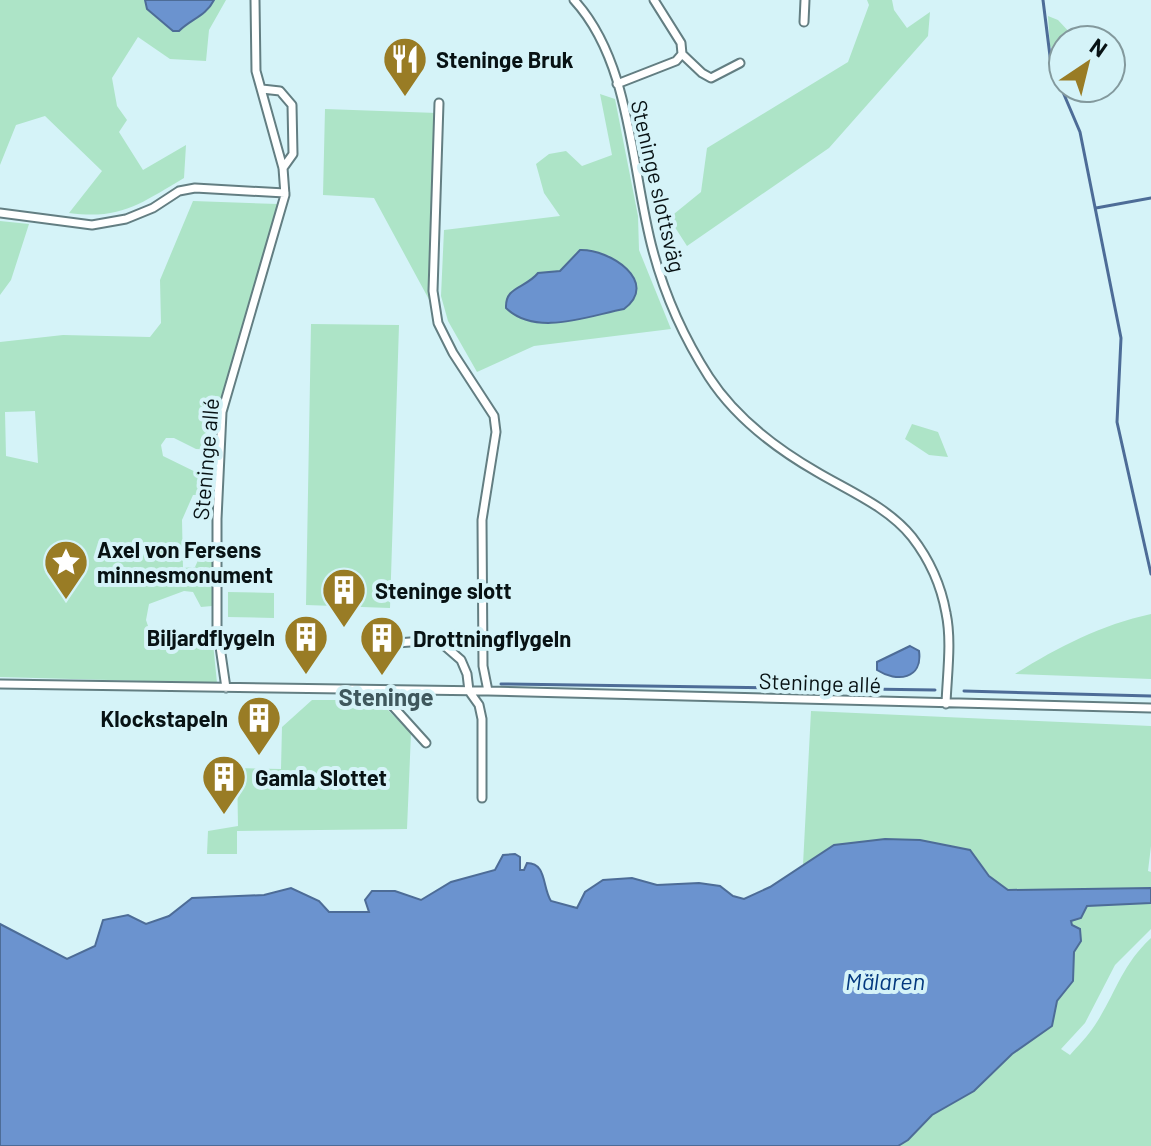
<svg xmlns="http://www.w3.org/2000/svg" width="1151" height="1146" font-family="Barlow,sans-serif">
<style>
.green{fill:#ade4c7;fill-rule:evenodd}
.water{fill:#6b93cf;stroke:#4d6c97;stroke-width:2}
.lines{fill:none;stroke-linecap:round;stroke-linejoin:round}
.stream{stroke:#4d6c97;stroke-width:3}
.minor-casing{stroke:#637e82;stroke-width:11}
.minor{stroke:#fff;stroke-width:7}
.labels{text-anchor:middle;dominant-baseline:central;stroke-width:8;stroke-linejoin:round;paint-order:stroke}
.poi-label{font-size:22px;font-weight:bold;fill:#081214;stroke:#d5f3f8;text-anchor:start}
.street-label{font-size:22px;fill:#081214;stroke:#d5f3f8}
.neighbourhood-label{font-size:24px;font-weight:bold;fill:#3f585d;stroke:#d5f3f8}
.water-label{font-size:24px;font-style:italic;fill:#03397f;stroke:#d5f3f8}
</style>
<rect width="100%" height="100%" fill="#d5f3f8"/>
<!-- green -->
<path class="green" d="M0,0H226L209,30L206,61L170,59L138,37L112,78L117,106L127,120L119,132L143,170L186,145L184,178C141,203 122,220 69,213L102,171L45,116L16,125L0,165Z
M867,0H892L894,10L907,28L930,12L928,36L829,148L687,246L669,218L701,192L707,148L848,62L869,5Z
M1048,16L1058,20L1072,35L1070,40H1063V55L1060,61L1050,46Z
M600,94L615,99L638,216L639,250L671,329L534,346L477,372L448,321L441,296L444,230L560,216L544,193L536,164L549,154L566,151L582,166L612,155ZM590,250L610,256L509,291L560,271Z
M325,109L437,113L432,305L374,198L323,195Z
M193,201L278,204L218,408L216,450L196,449L174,438H166L161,445L163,456L214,481V494L193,495L182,520L183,568L195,567L204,547L212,546V606L201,607L193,592L184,591L149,604L146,620L153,641L162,643L183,633H212L217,683L0,677V342L63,335L150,337L161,323L160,280ZM35,411L38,463L6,456L5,412Z
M0,221L29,224L11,280L0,295Z
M311,324L399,325L390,608L306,605Z
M912,424L938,432L948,457L929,455L905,439Z
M228,592L274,593V618L228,617Z
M1151,614V679L1015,674C1058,647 1101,625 1151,614Z
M312,700H378L411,733L407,829L237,831V854H207L208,831L238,826L237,768L281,769L282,727Z
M811,711L1151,726V846L1148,871L1151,872V888L1008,890L991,877L970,850L834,845L803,865Z
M1151,903V929L1115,965L1085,1023L1061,1049L1070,1055C1078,1046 1088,1036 1095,1025C1116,993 1121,966 1151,938V1146H898L908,1140L932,1115L974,1091L1012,1054L1052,1026L1057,1001L1073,981L1074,952L1071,921L1087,906Z"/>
<!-- water -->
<path class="water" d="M145,0H214C206,16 191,19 179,31H173L147,9Z
M580,250C610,249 660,282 624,309C588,316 536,337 506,308C505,286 525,289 538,273L560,271Z
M910,646L919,651C923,679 897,683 877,670V662Z
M885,839L920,840L970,850L989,876L1008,890L1151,888V903L1087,906L1081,918L1071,921L1072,925L1080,929L1081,941L1074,952L1073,981L1057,1001L1052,1026L1012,1054L974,1091L932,1115L908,1140L898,1146H0V924L67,959L95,946L103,920L128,915L146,924L169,916L192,898L264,895L291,888L319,901L329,912H369L365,900L372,891H395L421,900L451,882L495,870L503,855L515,854L520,857V870H524L527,863C547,863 542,887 551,901L577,908L585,892L603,880L632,878L657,885L699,883L720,886L733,896L744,899L770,887L834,845Z"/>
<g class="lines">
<!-- stream -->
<path class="stream" d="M1043,0L1051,64L1080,132L1121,338L1117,422L1151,574
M1096,208L1151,198
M501,684L935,690
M964,691L1151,696"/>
<!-- minor casing -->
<g class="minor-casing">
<path id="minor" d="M574,0C632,63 631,171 653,251C665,296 684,338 709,377C735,417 777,449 817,472C849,491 888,507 912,537C929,559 941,585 946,613C952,641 947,675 946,704
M804,22L805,0
M682,54L702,73L711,78L740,63
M617,84L676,61L682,54L681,43L654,0
M262,89L280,91L292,105L293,154L283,168
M439,103L433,291L438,323L453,353L494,416L496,432L482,520L483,666L488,691L1151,708
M0,213L92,225L126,219L153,208L179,191L195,188L285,193
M369,645L438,640L461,660L467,674L469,691L479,705L482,719V798
M0,684L488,691
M226,688L217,626V519L222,412L285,195L283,168L256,71L255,0
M379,691L426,743"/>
</g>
<!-- minor -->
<use href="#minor" class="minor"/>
</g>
<!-- icons -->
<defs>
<g id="restaurant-pin" transform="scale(2.3)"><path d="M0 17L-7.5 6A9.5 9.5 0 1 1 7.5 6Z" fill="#997c25" stroke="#d5f3f8"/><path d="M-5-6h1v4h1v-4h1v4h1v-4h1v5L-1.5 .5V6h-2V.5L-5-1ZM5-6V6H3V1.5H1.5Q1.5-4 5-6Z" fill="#fff"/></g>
<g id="sight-pin" transform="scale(2.3)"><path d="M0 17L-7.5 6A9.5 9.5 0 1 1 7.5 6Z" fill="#997c25" stroke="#d5f3f8"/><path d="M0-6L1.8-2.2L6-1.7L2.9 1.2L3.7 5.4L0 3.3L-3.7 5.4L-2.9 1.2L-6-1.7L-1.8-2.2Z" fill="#fff"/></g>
<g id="building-pin" transform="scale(2.3)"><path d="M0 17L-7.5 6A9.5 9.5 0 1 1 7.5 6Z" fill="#997c25" stroke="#d5f3f8"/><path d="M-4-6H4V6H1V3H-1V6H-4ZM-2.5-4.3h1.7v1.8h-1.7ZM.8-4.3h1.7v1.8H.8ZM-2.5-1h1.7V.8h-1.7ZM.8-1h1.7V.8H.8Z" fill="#fff"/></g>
</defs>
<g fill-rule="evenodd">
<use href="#restaurant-pin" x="405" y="59"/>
<use href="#sight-pin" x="66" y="562"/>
<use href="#building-pin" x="344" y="590"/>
<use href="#building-pin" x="306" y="637"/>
<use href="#building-pin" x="382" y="638"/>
<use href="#building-pin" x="259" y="718"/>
<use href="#building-pin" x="224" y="777"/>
</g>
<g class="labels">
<!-- poi labels -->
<g class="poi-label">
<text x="436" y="59">Steninge Bruk</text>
<text x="97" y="549">Axel von Fersens<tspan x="97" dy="25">minnesmonument</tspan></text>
<text x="375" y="590">Steninge slott</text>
<text x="275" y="637" text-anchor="end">Biljardflygeln</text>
<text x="413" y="638">Drottningflygeln</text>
<text x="228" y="718" text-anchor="end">Klockstapeln</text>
<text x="255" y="777">Gamla Slottet</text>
</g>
<!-- street labels -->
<g class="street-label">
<text transform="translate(659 186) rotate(77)">Steninge slottsväg</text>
<text transform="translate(205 459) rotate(-85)">Steninge allé</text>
<text transform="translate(820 682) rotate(2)">Steninge allé</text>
</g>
<!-- neighbourhood labels -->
<g class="neighbourhood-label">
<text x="386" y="696">Steninge</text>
</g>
<!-- water labels -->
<g class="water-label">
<text x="885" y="980">Mälaren</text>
</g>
</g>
<!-- north arrow -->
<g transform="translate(1087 64) rotate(35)"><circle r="38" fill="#d5f3f8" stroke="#83999d" stroke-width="2"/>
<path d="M0-6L14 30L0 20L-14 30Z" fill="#997c25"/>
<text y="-12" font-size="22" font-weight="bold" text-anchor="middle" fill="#081214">N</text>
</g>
</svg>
